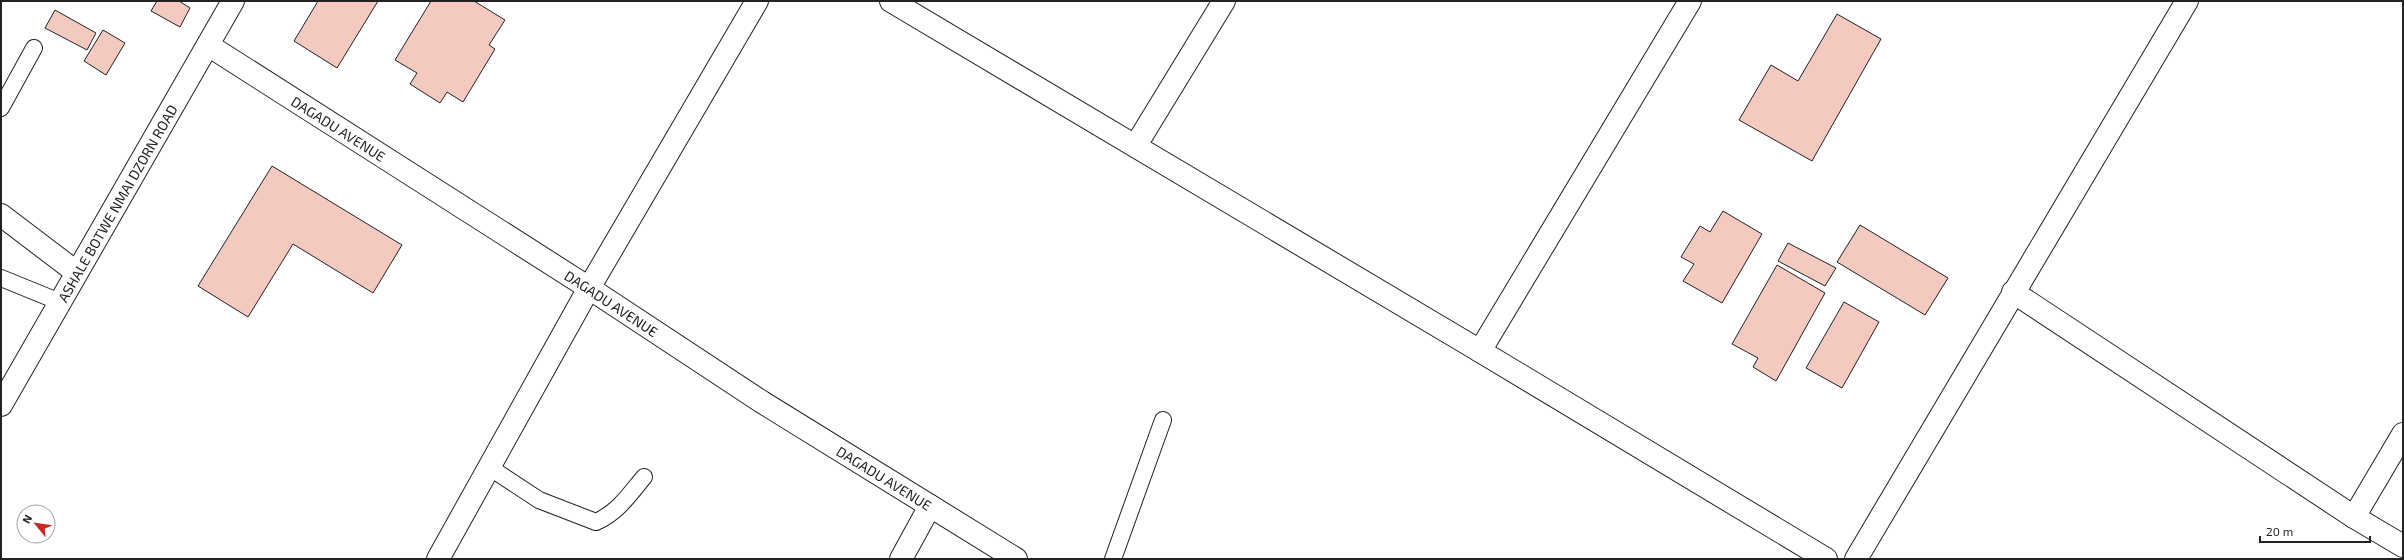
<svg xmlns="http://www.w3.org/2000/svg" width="2404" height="560" font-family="'Exo 2',sans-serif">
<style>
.building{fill:#f3c9c0;stroke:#222}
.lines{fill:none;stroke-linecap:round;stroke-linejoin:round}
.service-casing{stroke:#222;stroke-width:18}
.minor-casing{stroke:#222;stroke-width:24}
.secondary-casing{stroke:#222;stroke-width:24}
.service{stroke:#fff;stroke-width:16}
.minor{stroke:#fff;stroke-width:22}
.secondary{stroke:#fff;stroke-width:22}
.labels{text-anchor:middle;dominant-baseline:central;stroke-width:3;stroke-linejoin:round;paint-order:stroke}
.street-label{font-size:14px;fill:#222;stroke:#fff}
</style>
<rect width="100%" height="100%" fill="#fff"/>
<!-- building -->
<path class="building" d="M157,1H179L190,8L180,27L151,11Z
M318,1H378L337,68L294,41Z
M431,1H474L505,20L489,45L495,49L463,102L447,92L440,103L410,84L417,73L395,60Z
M55,10L96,33L87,50L45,28Z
M1837,14L1881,39L1812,161L1739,120L1771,65L1798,81Z
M103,30L125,43L106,75L84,61Z
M272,166L402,245L373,293L293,244L248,317L198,286Z
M1723,211L1762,234L1722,303L1683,281L1694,264L1681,257L1700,226L1710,232Z
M1860,225L1948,278L1925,315L1837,262Z
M1788,243L1836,268L1825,286L1778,261Z
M1777,265L1825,293L1776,381L1753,367L1758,358L1732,344Z
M1844,302L1879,322L1842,388L1806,368Z"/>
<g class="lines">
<!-- service casing -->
<g class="service-casing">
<path id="service" d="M1,108L34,48
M1,278L60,302
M489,467L539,500L596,522C618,512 629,495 644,477
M1113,559L1163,420"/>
</g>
<!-- minor casing -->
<g class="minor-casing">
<g id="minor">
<path d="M891,1L1480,351L1826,559"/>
<path id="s1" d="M208,45L589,288L762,402L1016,559"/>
<path d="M1136,145L1224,1"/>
<path d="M1,215L76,272"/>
<path d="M2013,292L2354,517L2403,546"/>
<path d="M1480,351L1690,1"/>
<path d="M2354,517L2403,434"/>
<path d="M438,559L589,288L757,1"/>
<path d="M901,559L930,506"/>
<path d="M1856,559L2187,1"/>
</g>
</g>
<!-- secondary casing -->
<g class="secondary-casing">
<g id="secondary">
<path id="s2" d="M1,405L233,1"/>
</g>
</g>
<!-- service -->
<use href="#service" class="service"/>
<!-- minor -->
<use href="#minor" class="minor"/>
<!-- secondary -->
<use href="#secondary" class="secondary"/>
</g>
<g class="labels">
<!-- street labels -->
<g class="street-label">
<text stroke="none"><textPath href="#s1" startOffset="155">DAGADU AVENUE</textPath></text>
<text stroke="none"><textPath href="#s2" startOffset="233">ASHALE BOTWE NMAI DZORN ROAD</textPath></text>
<text stroke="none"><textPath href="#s1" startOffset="479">DAGADU AVENUE</textPath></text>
<text stroke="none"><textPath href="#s1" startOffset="803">DAGADU AVENUE</textPath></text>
</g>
</g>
<!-- border -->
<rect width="2404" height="560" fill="none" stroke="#222222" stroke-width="4"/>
<!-- north arrow -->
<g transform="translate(36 524) rotate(299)"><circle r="19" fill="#ffffff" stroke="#a7a7a7"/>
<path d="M0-3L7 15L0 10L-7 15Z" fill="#c62828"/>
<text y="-6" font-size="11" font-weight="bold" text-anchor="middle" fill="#222222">N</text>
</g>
<!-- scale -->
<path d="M2260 536v6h110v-6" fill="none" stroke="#222222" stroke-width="2"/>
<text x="2266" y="536" font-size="12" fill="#222222" stroke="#ffffff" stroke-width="3" paint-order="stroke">20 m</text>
</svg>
